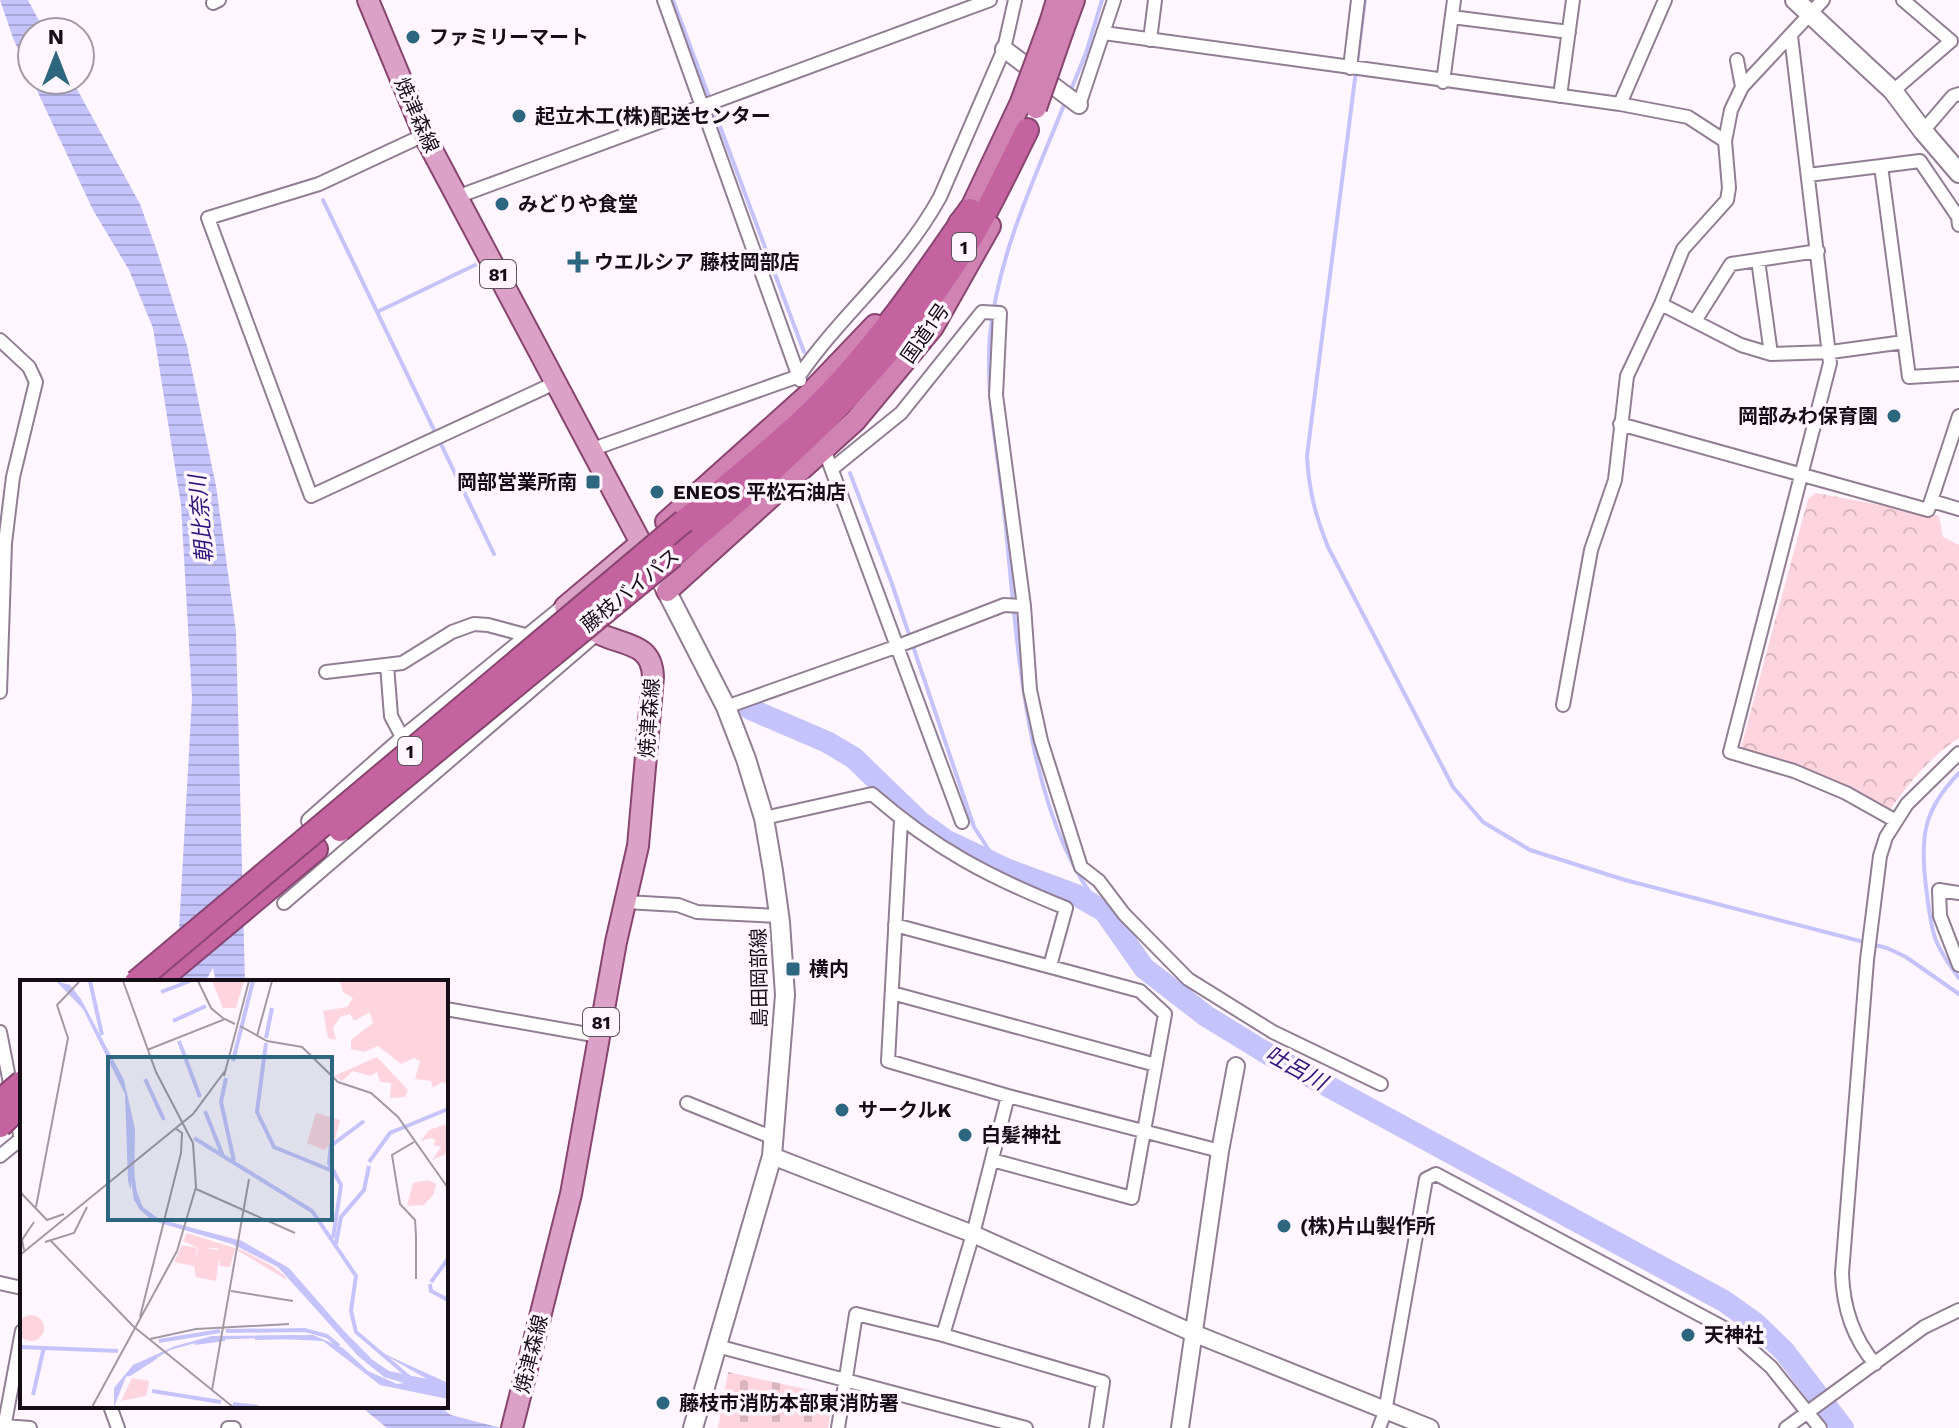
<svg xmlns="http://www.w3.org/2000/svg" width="1959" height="1428" font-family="'Work Sans','Noto Sans JP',sans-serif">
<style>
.forest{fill:url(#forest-crowns)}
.cemetery{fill:url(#cemetery-stones)}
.water{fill:url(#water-rules)}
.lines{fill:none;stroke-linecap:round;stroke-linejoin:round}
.stream{stroke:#c5c3fb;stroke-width:4}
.river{stroke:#c5c3fb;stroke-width:22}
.minor-casing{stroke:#917e93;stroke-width:16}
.tertiary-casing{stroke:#917e93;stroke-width:20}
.secondary-casing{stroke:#917e93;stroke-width:22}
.primary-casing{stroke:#884570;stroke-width:24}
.trunk-casing{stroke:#884570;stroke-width:24}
.motorway-casing{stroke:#884570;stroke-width:26}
.minor{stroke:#fff;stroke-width:12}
.tertiary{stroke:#fff;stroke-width:16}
.secondary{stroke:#fff;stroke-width:18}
.primary{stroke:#dca1c6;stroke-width:20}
.trunk{stroke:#d082b3;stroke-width:20}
.motorway{stroke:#c562a0;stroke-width:22}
.trunk-bridge-casing{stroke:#884570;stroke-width:24;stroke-linecap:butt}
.motorway-bridge-casing{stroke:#884570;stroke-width:26;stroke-linecap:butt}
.trunk-bridge{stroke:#d082b3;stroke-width:20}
.motorway-bridge{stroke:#c562a0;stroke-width:22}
.poi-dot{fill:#2c677f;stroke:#fff6ff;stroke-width:3}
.labels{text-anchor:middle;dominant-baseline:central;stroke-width:7;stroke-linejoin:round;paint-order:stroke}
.shield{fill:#fff6ff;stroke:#5c545c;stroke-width:2}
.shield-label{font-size:18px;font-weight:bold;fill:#160e16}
.poi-label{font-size:20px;font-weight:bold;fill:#160e16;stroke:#fff6ff;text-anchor:start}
.street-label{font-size:20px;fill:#160e16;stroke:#fff6ff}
.water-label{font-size:22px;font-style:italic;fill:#30137b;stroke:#fff6ff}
.inset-river{fill:none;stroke:#c5c3fb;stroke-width:4}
.inset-road{fill:none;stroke:#a299a2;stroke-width:2}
.view{fill:#2c677f;fill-opacity:0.15;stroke:#2c677f;stroke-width:4}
.inset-edge{fill:none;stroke:#160e16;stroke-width:4}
</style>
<defs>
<pattern id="forest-crowns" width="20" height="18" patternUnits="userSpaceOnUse" patternTransform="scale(2)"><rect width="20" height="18" fill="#fed5de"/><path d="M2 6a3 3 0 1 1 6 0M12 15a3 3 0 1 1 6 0" fill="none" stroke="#d9b6be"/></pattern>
<pattern id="cemetery-stones" width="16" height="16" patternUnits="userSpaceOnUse" patternTransform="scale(2)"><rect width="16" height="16" fill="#fed5de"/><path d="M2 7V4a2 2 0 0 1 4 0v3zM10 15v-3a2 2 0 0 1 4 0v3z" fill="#d9b6be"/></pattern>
<pattern id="water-rules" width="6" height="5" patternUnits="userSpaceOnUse" patternTransform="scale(2)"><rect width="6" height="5" fill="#c5c3fb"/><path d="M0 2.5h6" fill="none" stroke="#a8a6d6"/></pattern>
</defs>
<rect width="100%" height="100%" fill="#fff6ff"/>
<!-- forest -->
<path class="forest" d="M1816,493L1939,516L1943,537L1959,545V738C1928,758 1907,786 1886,815L1740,751L1808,499Z"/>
<!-- cemetery -->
<path class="cemetery" d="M728,1372L833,1395L828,1428H718Z"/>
<!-- water -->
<path class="water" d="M0,0H28L45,32H32V80L13,38Z
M32,80H72L140,204L157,251L187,346L216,486L236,631L245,982H216L213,968L205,982H176L192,698L181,505L153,328L129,270L93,210Z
M360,1406H439L451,1415L501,1428H387Z"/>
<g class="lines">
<!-- stream -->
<path class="stream" d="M673,0L804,352
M1365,0L1307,456C1309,491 1315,514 1328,547L1453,787L1483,822L1530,850L1625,880L1887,948L1906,957L1959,994
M1070,92L1086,53L1102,0
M1066,100C1036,176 998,253 990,336C985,395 998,452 1004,510C1017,629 1023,818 1104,911
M323,200L494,554
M377,312L475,265
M850,473L891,581L974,827L991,853L1006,869
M1959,773C1923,810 1920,837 1926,887C1932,932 1931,941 1959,978"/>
<!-- river -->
<path class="river" d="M750,709L827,742L854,758L920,822L947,841L1006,869L1076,895L1104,911L1144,968L1206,1016L1263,1051L1724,1301L1755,1323L1784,1351L1843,1428"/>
<!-- minor casing -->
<g class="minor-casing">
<path id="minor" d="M664,0L800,380
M213,3L219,0
M1452,17L1569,32
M1104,33L1620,104L1688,117L1725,141
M1791,36L1830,363L1730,752L1794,771L1846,793L1896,821
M1150,40L1155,0
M1737,60L1742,87
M1350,68L1358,0
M1443,82L1454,0
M1893,91L1951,41L1903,0
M1560,96L1573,0
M1620,104L1665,0
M1079,105L1114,0
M1923,131L1953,96L1959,94
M424,135L319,184L208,218L311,496L557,382
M1881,166L1920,161L1958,217L1959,225
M1808,175L1881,166L1909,377L1959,374
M454,194L462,195L990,0
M1758,260L1771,354
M1661,304L1741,345L1771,354L1831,352L1904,342
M1695,321L1731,264L1818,251
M0,340L29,367L36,382L13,477L5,543L0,692
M1620,424L1928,510L1959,416
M593,449L799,376C843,312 901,268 940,197L1004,49L1015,0
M827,457L962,822
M833,468L901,413L982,312L1000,313L996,395L1024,606L1030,690L1041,741L1081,867L1099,881L1124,914L1188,979L1273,1032L1381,1084
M1932,501L1959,509
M387,665L391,716L403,739
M326,672L402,663L452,632L474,624L488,625L529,636
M1563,705L1591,550L1615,480L1627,376L1661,304L1683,249L1727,200L1729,188L1725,141L1731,110L1742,87L1823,0
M726,707L898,646L1004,605L1024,606
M764,818L872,794C935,849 989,877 1066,908L1050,966
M901,820L888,1061L1008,1096L1220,1151
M1959,893L1939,890L1940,916L1959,965
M626,902L678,905L697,912L779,916
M284,903L598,633
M895,925L1140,991L1165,1014L1132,1198L992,1160
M892,993L1156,1065
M446,1009L599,1036
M0,1032L22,1145
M687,1103L776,1139
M0,1156L22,1138
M0,1283L22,1288
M943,1335L973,1234L1008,1096
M717,1346L1026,1428
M1875,1364C1853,1338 1843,1307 1842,1273L1867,960L1880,856L1886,837L1907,804L1959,753
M110,1406L118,1428
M5,1426L30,1428
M4,1428L22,1331
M228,1428H234
M838,1428L856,1314L943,1335L1103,1382L1096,1428
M1379,1428L1385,1412L1426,1179L1436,1174L1730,1331L1771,1367L1820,1428
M1786,1428L1924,1327L1959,1310"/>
</g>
<!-- tertiary casing -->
<g class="tertiary-casing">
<path id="tertiary" d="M1004,49L1079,105
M310,821L403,739L565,607
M772,1156L973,1234L1193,1333L1430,1428
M1180,1428L1220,1151L1236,1066"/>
</g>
<!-- secondary casing -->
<g class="secondary-casing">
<path id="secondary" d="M1795,0L1893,91L1923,131L1959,173
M650,559L726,707L746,759L764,818L773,871L780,922L785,995L772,1156L693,1428"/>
</g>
<!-- primary casing -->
<g class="primary-casing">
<path id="primary" d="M368,0L424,135L641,543L565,607C576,616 588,628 600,634C625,646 652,643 653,677L638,846L616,942L571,1194L512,1428"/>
</g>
<!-- trunk casing -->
<g class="trunk-casing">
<path id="trunk" d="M1050,23L1057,0
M1063,30L1074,0
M959,223L970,210L1021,102
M666,522L810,393L875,325
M667,591L855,421L933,327L990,226"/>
</g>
<!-- motorway casing -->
<g class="motorway-casing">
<path id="motorway" d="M684,521C725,487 767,454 806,417C870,356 920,283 970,210
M673,556C786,463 894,364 971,238C992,203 1009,166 1027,130
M157,982L316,849"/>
</g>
<!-- minor -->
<use href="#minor" class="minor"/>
<!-- tertiary -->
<use href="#tertiary" class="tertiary"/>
<!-- secondary -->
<use href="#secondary" class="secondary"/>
<!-- primary -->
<use href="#primary" class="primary"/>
<!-- trunk -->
<use href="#trunk" class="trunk"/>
<!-- motorway -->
<use href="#motorway" class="motorway"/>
<!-- trunk-bridge casing -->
<g class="trunk-bridge-casing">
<path id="trunk-bridge" d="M1021,102L1050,23
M1036,108L1063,30"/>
</g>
<!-- motorway-bridge casing -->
<g class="motorway-bridge-casing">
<path id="motorway-bridge" d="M340,830L673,556
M136,982L684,521
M0,1101L22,1082
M0,1126L22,1104"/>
</g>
<!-- trunk-bridge -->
<use href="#trunk-bridge" class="trunk-bridge"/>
<!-- motorway-bridge -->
<use href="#motorway-bridge" class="motorway-bridge"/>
</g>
<!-- markers -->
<g class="poi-dot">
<circle cx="413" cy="37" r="8"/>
<circle cx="519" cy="116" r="8"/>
<circle cx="502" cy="204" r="8"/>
<path d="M574 250h8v8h8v8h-8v8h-8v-8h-8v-8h8z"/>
<circle cx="1894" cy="416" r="8"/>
<rect x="585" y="474" width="16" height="16" rx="4"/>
<circle cx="657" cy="492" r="8"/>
<rect x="785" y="961" width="16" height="16" rx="4"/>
<circle cx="842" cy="1110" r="8"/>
<circle cx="965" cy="1135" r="8"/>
<circle cx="1284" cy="1226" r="8"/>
<circle cx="1688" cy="1335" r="8"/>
<circle cx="663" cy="1403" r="8"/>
</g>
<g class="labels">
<!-- shield labels -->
<g class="shield">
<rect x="952" y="233" width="24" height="28" rx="6"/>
<rect x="480" y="260" width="36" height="28" rx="6"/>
<rect x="398" y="737" width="24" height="28" rx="6"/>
<rect x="583" y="1008" width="36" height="28" rx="6"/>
</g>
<g class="shield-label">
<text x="964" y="247">1</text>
<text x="498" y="274">81</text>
<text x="410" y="751">1</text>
<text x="601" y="1022">81</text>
</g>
<!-- poi labels -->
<g class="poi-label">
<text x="429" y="37">ファミリーマート</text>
<text x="535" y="116">起立木工(株)配送センター</text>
<text x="518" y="204">みどりや食堂</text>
<text x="594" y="262">ウエルシア 藤枝岡部店</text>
<text x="1878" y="416" text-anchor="end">岡部みわ保育園</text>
<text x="577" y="482" text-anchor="end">岡部営業所南</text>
<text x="673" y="492">ENEOS 平松石油店</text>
<text x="809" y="969">横内</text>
<text x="858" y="1110">サークルK</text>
<text x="981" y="1135">白髪神社</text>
<text x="1300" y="1226">(株)片山製作所</text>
<text x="1704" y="1335">天神社</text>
<text x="679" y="1403">藤枝市消防本部東消防署</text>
</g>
<!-- street labels -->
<g class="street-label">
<text transform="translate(417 115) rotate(66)">焼津森線</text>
<text transform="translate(925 333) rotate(-55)">国道1号</text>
<text transform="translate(630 590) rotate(-39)">藤枝バイパス</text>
<text transform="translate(649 718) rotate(-86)">焼津森線</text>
<text transform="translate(759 978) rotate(-91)">島田岡部線</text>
<text transform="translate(531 1354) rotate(-76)">焼津森線</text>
</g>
<!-- water labels -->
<g class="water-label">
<text transform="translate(201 519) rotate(-95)">朝比奈川</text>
<text transform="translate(1296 1068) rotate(29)">吐呂川</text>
</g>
</g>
<!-- overview -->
<g transform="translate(20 980)">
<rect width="428" height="428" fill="#fff6ff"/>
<path d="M162,265L177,268L176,280L185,268L200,270L196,301L176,297L174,286L154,282ZM-2 348a13 13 0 1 1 26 0a13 13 0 1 1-26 0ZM112,398L129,401L126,416L101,421Z" fill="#fed5de"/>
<path d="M192,1H224L216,28H203ZM320,1H428V105L422,102L413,108L411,101L395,99L400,81L394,78L381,84L358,66L344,72L331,69V60L353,43L350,32L334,41L330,34L320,37L313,48L316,60L308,58L303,31L327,27L333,18L323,12ZM357,77L388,110L385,117L370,118L371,103L360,102L357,92L350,96L333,91L322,101L314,96ZM296,133L320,140L315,159L304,170L287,163ZM427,144L428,173L412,180L421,167L413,165L416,160L411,158L401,161L409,150ZM408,200L416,204L414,214L404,225L387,226L393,203ZM167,253L224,271L250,285L264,295L267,300L215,269L210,287L200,286L198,268H186L176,280L178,268L163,261Z" fill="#fed5de"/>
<path d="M36,1L50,5L61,19L104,100L115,149L114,205L123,227L139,239L222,261L269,288L344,374L369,391L407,399L358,371L428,403V419L360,405L303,361L241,358L187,360L150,370L106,397L94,427V408L113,385L155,366L192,356L293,355L323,368L348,391L377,404L384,403L364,397L338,376L258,287L212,264L133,241L119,229L114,219L112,188L111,210L108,201L105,114L63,29Z" fill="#c5c3fb"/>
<path class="inset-river" d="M70,1L82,55M141,12L170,1M153,41L186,26M246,58L252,28M159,61L180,117M246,63L237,132L254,167L315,192M213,81L233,1M206,98L201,122L214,181M125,99L144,140M185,131L203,176M174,158L292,231L336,296L331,331L336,352L389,397M311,164L309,183L321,205L313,258M312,165L344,141M349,182L370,153L428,129M111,184L116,221M316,264L321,237L344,210L349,186M411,302L428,279M410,304L411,311L428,320M206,351L285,350L307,356L319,366M322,352L349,379M235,358L277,357M139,361L200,351M175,363L205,359M0,367L98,371M108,395L136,377M132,411L201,422M13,415L24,367M213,424L238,427"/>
<path class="inset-road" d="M178,1L191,28L204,39M220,46L247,61L282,67L318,102L351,113L378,137L428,208M237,56L252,1M127,70L205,39L215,44M204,96L229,1M394,162L372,175L380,224L395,240L396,256M176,209L275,253M0,212L27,240L44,234M16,227L48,58L37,25L59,2M396,256V299M30,260L113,346L213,427M25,262L54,253L67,227M4,270L2,260L14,242M0,275L173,134L205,91M211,311L273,321M120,337L161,173L162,153L155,148M130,359L176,349L269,344M192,410L229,199M72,427L157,271L176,207L173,163L136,92L103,1"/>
<path class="view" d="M88,77H312V240H88Z"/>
<rect width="428" height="428" class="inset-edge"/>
</g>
<!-- north arrow -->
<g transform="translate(56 56)"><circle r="38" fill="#fff6ff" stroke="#a299a2" stroke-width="2"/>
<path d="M0-6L14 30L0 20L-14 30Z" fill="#2c677f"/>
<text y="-12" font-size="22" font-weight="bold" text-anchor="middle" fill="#160e16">N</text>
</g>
</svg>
